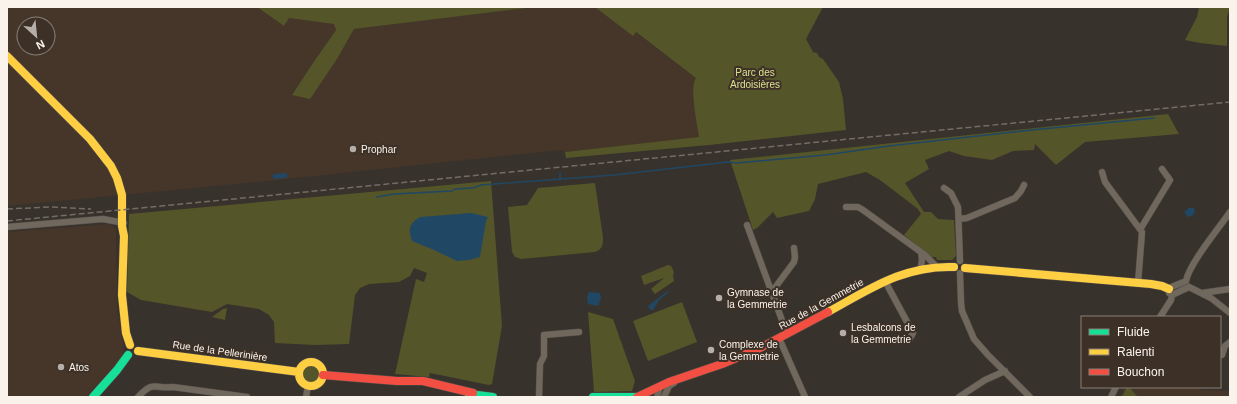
<svg xmlns="http://www.w3.org/2000/svg" width="1237" height="404" font-family="Helvetica,sans-serif">
<style>
.built{fill:#463629;fill-rule:evenodd}
.green{fill:#545529}
.water{fill:#204864}
.lines{fill:none;stroke-linecap:round;stroke-linejoin:round}
.stream{stroke:#204864;stroke-width:1.5}
.street-casing{stroke:#56514c;stroke-width:7}
.fast-casing{stroke:#56514c;stroke-width:9}
.slow-casing{stroke:#56514c;stroke-width:9}
.jam-casing{stroke:#56514c;stroke-width:9}
.street{stroke:#70685d;stroke-width:6}
.fast{stroke:#16e098;stroke-width:8}
.slow{stroke:#ffcf43;stroke-width:8}
.jam{stroke:#f24e42;stroke-width:8}
.rail{stroke:#736c64;stroke-width:1.5;stroke-dasharray:6 3;stroke-linecap:butt}
.poi-dot{fill:#b6afa9;stroke:#3d3127;stroke-width:1.5}
.labels{text-anchor:middle;dominant-baseline:central;stroke-width:4;stroke-linejoin:round;paint-order:stroke}
.park-label{font-size:10px;fill:#dce190;stroke:#3d3127}
.poi-label{font-size:10px;fill:#faf3ec;stroke:#3d3127;text-anchor:start}
.street-label{font-size:10px;fill:#faf3ec;stroke:#3d3127}
</style>
<rect width="100%" height="100%" fill="#38322c"/>
<!-- built -->
<path class="built" d="M7,7H257L284,26L288,18L334,23L336,30L315,60L337,59L354,29L535,7H602L696,78L693,84V98L699,138L565,152L561,150L257,182L7,206ZM24,24H48V48H24Z
M110,224L116,229L117,308L124,348L121,359L86,397H7V232Z
M1122,387H1200V390L1230,391V397H1119L1123,393Z"/>
<!-- green -->
<path class="green" d="M257,7H535L354,29L337,59L310,99L292,95L315,60L336,30L334,24L289,18L284,26Z
M595,7H823L806,39L813,52L817,53L819,57L823,59L839,82L843,99L846,130L709,145L566,158L565,152L699,137C697,124 689,87 696,78L636,32L633,36Z
M1199,7H1230L1227,17V46L1200,43L1185,40L1197,17Z
M1168,114L1179,134L1085,142L1056,165L1035,144L1034,150L1013,151L992,160L964,156L949,151L925,160L929,169L905,183L924,212H931L938,219L954,220L956,256L952,260H937L936,257H932L904,235L921,214L918,209L880,180L866,172L818,184L815,199L809,211L777,218L773,212L757,228L753,230L730,160Z
M491,181L502,326L492,384L489,385L430,373L429,377L395,374L416,279L424,282L427,273L414,268L410,276L399,282L369,284L360,288L355,295L349,344L315,345L275,343L274,322L269,315L259,309L227,304L212,312L141,300L127,292L129,214Z
M595,183L603,237C603,244 603,249 595,252L521,259L515,257L512,252L508,207L527,205L538,188Z
M668,265L671,266L674,272L673,275L674,281L655,294L651,289L664,278L644,285L641,276Z
M682,302L697,342L648,361L633,321Z
M227,308L225,320L212,317L223,309Z
M588,312L613,319L635,381L632,391L594,392Z
M302 374a9 9 0 1 1 18 0a9 9 0 1 1-18 0Z
M1127,387H1129L1138,397H1122Z"/>
<!-- water -->
<path class="water" d="M287,173V178L273,179V174Z
M1189,208H1194L1195,212L1192,216L1188,217L1184,212Z
M471,213L488,217L486,221L480,257L469,260L457,261L434,250L412,241C408,229 409,224 420,217Z
M668,291L669,292L659,300L653,310H650L648,306Z
M589,292L600,293L601,299L598,306L588,304L587,297Z"/>
<g class="lines">
<!-- stream -->
<path class="stream" d="M560,173V180
M377,197L394,194L452,191L455,189L473,188L481,185L614,175L728,162L737,163L825,155L889,146L1022,131L1154,118"/>
<!-- street casing -->
<g class="street-casing">
<path id="street" d="M1102,172L1105,182L1142,232L1138,283
M944,188L951,193L958,207L960,261
M846,207H858L863,210L925,255L937,267
M959,219L967,218L1015,198L1021,191L1024,185
M747,225L787,334
M7,227L103,219L124,223
M1141,228L1170,180L1162,169
M921,252L922,259L921,268
M960,273L961,302L962,311L974,339L988,355L1030,397
M885,281L913,333L909,340
M1186,281C1189,264 1219,228 1230,212
M1189,287L1211,298L1230,313
M771,293L794,262L795,257L794,248
M1202,293L1230,289
M1172,295L1169,293V288L1186,281
M1172,295L1189,287
M1160,317L1171,300L1172,295
M779,338L805,397
M1222,355L1225,346L1230,342
M138,397C154,380 153,389 173,387L247,397
M306,397L308,386
M539,397L540,364L544,356V335L579,332
M657,397L660,386
M664,397L669,386L674,383
M959,397L985,380L1005,371
M1111,397L1116,387"/>
</g>
<!-- fast casing -->
<g class="fast-casing">
<path id="fast" d="M469,394L493,397
M93,397L117,370L128,355
M593,397H640"/>
</g>
<!-- slow casing -->
<g class="slow-casing">
<path id="slow" d="M7,56L90,139L111,166L117,178L122,195V226L124,236L122,295L126,333L130,345
M965,268L1151,284L1162,286L1169,289
M828,312C870,289 904,265 954,267
M138,351L299,372
M299 374a12 12 0 1 1 24 0a12 12 0 1 1-24 0Z"/>
</g>
<!-- jam casing -->
<g class="jam-casing">
<path id="jam" d="M323,375L397,381H423L473,393
M637,397L669,382L722,364L760,348L828,312"/>
</g>
<!-- street -->
<use href="#street" class="street"/>
<!-- fast -->
<use href="#fast" class="fast"/>
<!-- slow -->
<use href="#slow" class="slow"/>
<!-- jam -->
<use href="#jam" class="jam"/>
<!-- rail -->
<path class="rail" d="M7,209L51,207L91,209
M7,221L1230,102"/>
</g>
<!-- markers -->
<g class="poi-dot">
<circle cx="353" cy="149" r="4"/>
<circle cx="719" cy="298" r="4"/>
<circle cx="843" cy="333" r="4"/>
<circle cx="711" cy="350" r="4"/>
<circle cx="61" cy="367" r="4"/>
</g>
<g class="labels">
<!-- park labels -->
<g class="park-label">
<text x="755" y="72">Parc des<tspan x="755" dy="12">Ardoisières</tspan></text>
</g>
<!-- poi labels -->
<g class="poi-label">
<text x="361" y="149">Prophar</text>
<text x="727" y="292">Gymnase de<tspan x="727" dy="12">la Gemmetrie</tspan></text>
<text x="851" y="327">Lesbalcons de<tspan x="851" dy="12">la Gemmetrie</tspan></text>
<text x="719" y="344">Complexe de<tspan x="719" dy="12">la Gemmetrie</tspan></text>
<text x="69" y="367">Atos</text>
</g>
<!-- street labels -->
<g class="street-label">
<text transform="translate(821 304) rotate(-29)">Rue de la Gemmetrie</text>
<text transform="translate(220 351) rotate(8)">Rue de la Pellerinière</text>
</g>
</g>
<!-- border -->
<rect width="1237" height="404" fill="none" stroke="#faf3ec" stroke-width="16"/>
<!-- legend -->
<rect x="1081" y="316" width="140" height="72" fill="#3d3127" stroke="#897f76"/>
<rect x="1089" y="329" width="20" height="6" fill="#16e098" stroke="#897f76"/>
<text x="1117" y="336" font-size="12" fill="#faf3ec">Fluide</text>
<rect x="1089" y="349" width="20" height="6" fill="#ffcf43" stroke="#897f76"/>
<text x="1117" y="356" font-size="12" fill="#faf3ec">Ralenti</text>
<rect x="1089" y="369" width="20" height="6" fill="#f24e42" stroke="#897f76"/>
<text x="1117" y="376" font-size="12" fill="#faf3ec">Bouchon</text>
<!-- north arrow -->
<g transform="translate(36 36) rotate(153)"><circle r="19" fill="#3d3127" stroke="#897f76"/>
<path d="M0-3L7 15L0 10L-7 15Z" fill="#b6afa9"/>
<text y="-6" font-size="11" font-weight="bold" text-anchor="middle" fill="#faf3ec">N</text>
</g>
</svg>
